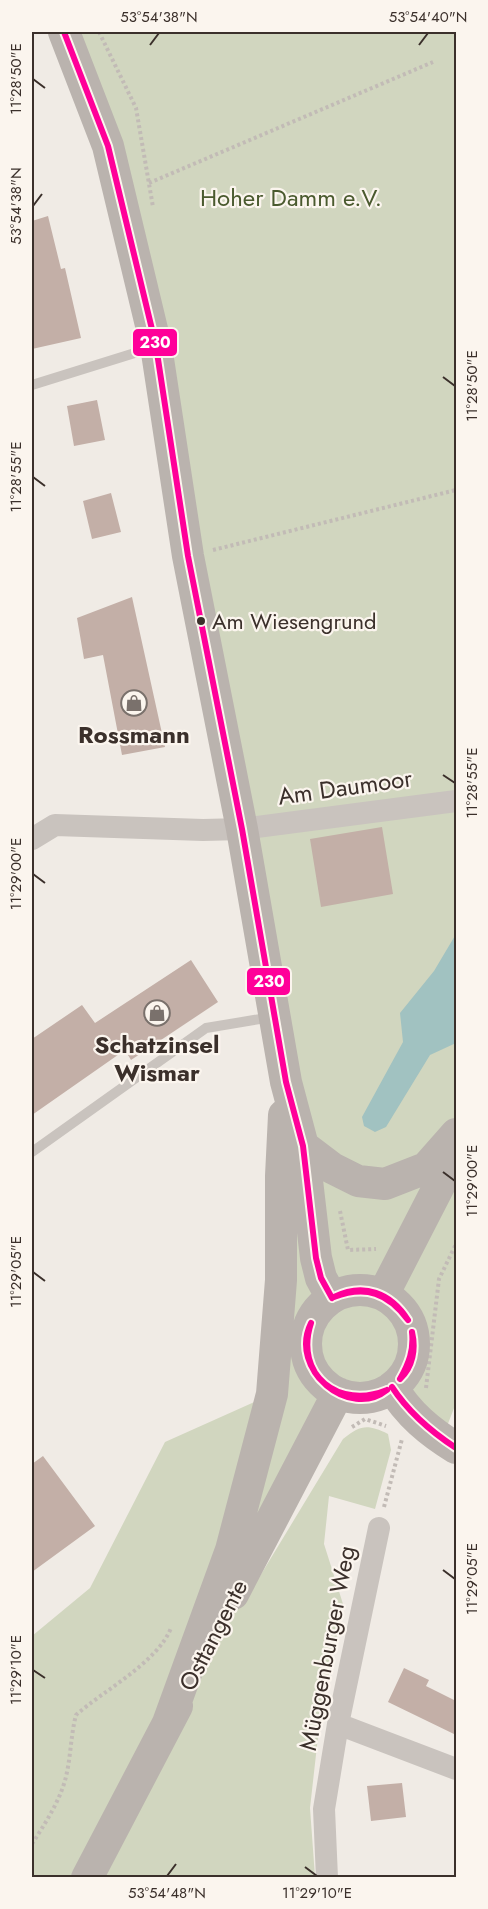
<svg xmlns="http://www.w3.org/2000/svg" width="488" height="1909" font-family="Jost,sans-serif">
<style>
.green{fill:#d1d6bf}
.water{fill:#a1c2c1}
.building{fill:#c3afa7}
.lines{fill:none;stroke-linecap:round;stroke-linejoin:round}
.path{stroke:#c2bbb6;stroke-width:4;stroke-dasharray:3 3;stroke-linecap:butt}
.lane{stroke:#c9c3be;stroke-width:10}
.street{stroke:#c9c3be;stroke-width:22}
.secondary{stroke:#bab3ae;stroke-width:32}
.bus-1-casing{stroke:#fbf5ee;stroke-width:10}
.bus-1{stroke:#f09;stroke-width:6}
.ticks{fill:none;stroke:#3b302b;stroke-width:2}
.bus-dot{fill:#3b302b;stroke:#fbf5ee;stroke-width:2}
.labels{text-anchor:middle;dominant-baseline:central;stroke-width:4.5;stroke-linejoin:round;paint-order:stroke}
.bus-label{font-size:22px;fill:#3b302b;stroke:#fbf5ee;text-anchor:start}
.park-label{font-size:24px;fill:#4a5a2e;stroke:#fbf5ee}
.poi-label{font-size:24px;font-weight:bold;fill:#3b302b;stroke:#fbf5ee}
.street-label{font-size:24px;fill:#3b302b;stroke:#fbf5ee}
.line-badge{stroke:#fbf5ee;stroke-width:2}
.badge-label{font-size:16px;text-anchor:middle;font-weight:bold;fill:#fff}
.neatline{fill:none;stroke:#3b302b;stroke-width:2}
.ticks-label{font-size:15px;text-anchor:middle;fill:#3b302b}
</style>
<rect width="100%" height="100%" fill="#f0ebe5"/>
<!-- green -->
<path class="green" d="M64,32H456V1403L442,1439L388,1400C368,1408 355,1405 335,1398L254,1586L343,1439C361,1425 367,1424 388,1434L391,1450L375,1509L329,1496L324,1544L343,1604L320,1719L310,1808L315,1877L32,1878V1636L90,1588L165,1442L272,1394L286,1082L156,346Z"/>
<!-- water -->
<path class="water" d="M456,934V1043L430,1055L386,1127L375,1132L364,1126L362,1117L403,1042L400,1013L434,971Z"/>
<!-- building -->
<path class="building" d="M48,216L61,269L65,268L81,338L32,349V221Z
M97,400L105,440L74,446L67,406Z
M111,493L121,532L92,539L83,501Z
M132,597L165,747L122,755L103,655L84,659L77,618Z
M382,827L393,894L321,907L310,839Z
M191,960L218,1002L131,1060L125,1050L32,1115V1039L82,1005L95,1023Z
M43,1456L95,1526L32,1572V1464Z
M404,1668L429,1680L426,1686L456,1701V1735L388,1702Z
M402,1783L406,1817L371,1821L367,1786Z"/>
<g class="lines">
<!-- path -->
<path class="path" d="M99,32L136,108L153,207
M149,183L433,62
M213,550L456,490
M340,1211L348,1250L376,1249
M426,1388L439,1279L456,1244
M352,1427L365,1419L386,1426
M384,1507L402,1439
M32,1844C46,1822 62,1798 67,1772C71,1753 71,1734 76,1715C104,1690 157,1663 171,1628"/>
<!-- lane -->
<path class="lane" d="M32,385L154,347
M32,1152L206,1028L272,1017"/>
<!-- street -->
<path class="street" d="M32,839L55,825L203,830L242,829L456,801
M338,1724L456,1769
M327,1878L324,1809L338,1724L379,1528"/>
<!-- secondary -->
<path class="secondary" d="M64,32L108,146L156,346L188,556L242,829L286,1082L303,1146L316,1258L321,1278L332,1298
M303,1146L332,1168L358,1181L385,1184L426,1168L456,1134
M306 1344a54 54 0 1 1 108 0a54 54 0 1 1-108 0Z
M383,1295L456,1153
M392,1387C408,1414 430,1432 456,1448
M233,1594L338,1393
M168,1723L231,1550L272,1394L281,1280V1176L284,1115
M87,1878L177,1706"/>
<!-- bus-1 casing -->
<g class="bus-1-casing">
<path id="bus-1" d="M64,32L108,146L156,346L188,556L242,829L286,1082L303,1146L316,1258L321,1278L332,1298
M334,1297C364,1282 391,1293 408,1320
M334,1297C366,1285 388,1293 408,1320
M311,1323C294,1375 339,1410 387,1390
M311,1323C288,1370 350,1420 387,1390
M400,1379C409,1363 414,1350 412,1332
M400,1379C413,1367 416,1349 412,1332
M392,1387C409,1413 430,1431 456,1448"/>
</g>
<!-- bus-1 -->
<use href="#bus-1" class="bus-1"/>
</g>
<!-- ticks -->
<path class="ticks" d="M150,45L159,33M419,45L428,33M33,79L45,88M33,206L42,194M443,377L455,386M33,477L45,486M443,775L455,783M33,874L45,883M443,1172L455,1181M33,1272L45,1281M443,1570L455,1579M33,1670L45,1678M305,1867L317,1876M167,1876L176,1864"/>
<!-- icons -->
<defs>
<g id="shop-ring" transform="scale(1.35)"><circle r="9.5" fill="#fbf5ee" stroke="#7a716c" stroke-width="1.5"/><path d="M-5-2.5h2.3a2.7 3.5 0 0 1 5.4 0H5L5.5 6h-11ZM-1.5-2.5h3a1.5 2.3 0 0 0-3 0Z" fill="#7a716c"/></g>
</defs>
<g fill-rule="evenodd">
<use href="#shop-ring" x="134" y="703"/>
<use href="#shop-ring" x="157" y="1013"/>
</g>
<!-- markers -->
<circle class="bus-dot" cx="201" cy="621" r="5"/>
<g class="labels">
<!-- bus labels -->
<g class="bus-label">
<text x="212" y="621">Am Wiesengrund</text>
</g>
<!-- park labels -->
<g class="park-label">
<text x="291" y="197">Hoher Damm e.V.</text>
</g>
<!-- poi labels -->
<g class="poi-label">
<text x="134" y="734">Rossmann</text>
<text x="157" y="1044">Schatzinsel<tspan x="157" dy="28">Wismar</tspan></text>
</g>
<!-- street labels -->
<g class="street-label">
<text transform="translate(345 787) rotate(-8)">Am Daumoor</text>
<text transform="translate(213 1635) rotate(-63)">Osttangente</text>
<text transform="translate(327 1648) rotate(-79)">Müggenburger Weg</text>
</g>
</g>
<g class="line-badge">
<rect x="132" y="328" width="46" height="29" rx="6" fill="#f09"/>
<rect x="246" y="967" width="45" height="29" rx="6" fill="#f09"/>
</g>
<g class="badge-label">
<text x="155" y="348">230</text>
<text x="269" y="987">230</text>
</g>
<!-- border -->
<rect width="488" height="1909" fill="none" stroke="#fbf5ee" stroke-width="66"/>
<rect x="33" y="33" width="422" height="1843" class="neatline"/>
<g class="ticks-label">
<text x="159" y="22">53°54'38"N</text>
<text x="428" y="22">53°54'40"N</text>
<text transform="translate(16 79) rotate(-90)" y="5">11°28'50"E</text>
<text transform="translate(16 206) rotate(-90)" y="5">53°54'38"N</text>
<text transform="translate(472 386) rotate(-90)" y="5">11°28'50"E</text>
<text transform="translate(16 477) rotate(-90)" y="5">11°28'55"E</text>
<text transform="translate(472 783) rotate(-90)" y="5">11°28'55"E</text>
<text transform="translate(16 874) rotate(-90)" y="5">11°29'00"E</text>
<text transform="translate(472 1181) rotate(-90)" y="5">11°29'00"E</text>
<text transform="translate(16 1272) rotate(-90)" y="5">11°29'05"E</text>
<text transform="translate(472 1579) rotate(-90)" y="5">11°29'05"E</text>
<text transform="translate(16 1670) rotate(-90)" y="5">11°29'10"E</text>
<text x="167" y="1898">53°54'48"N</text>
<text x="317" y="1898">11°29'10"E</text>
</g>
</svg>
